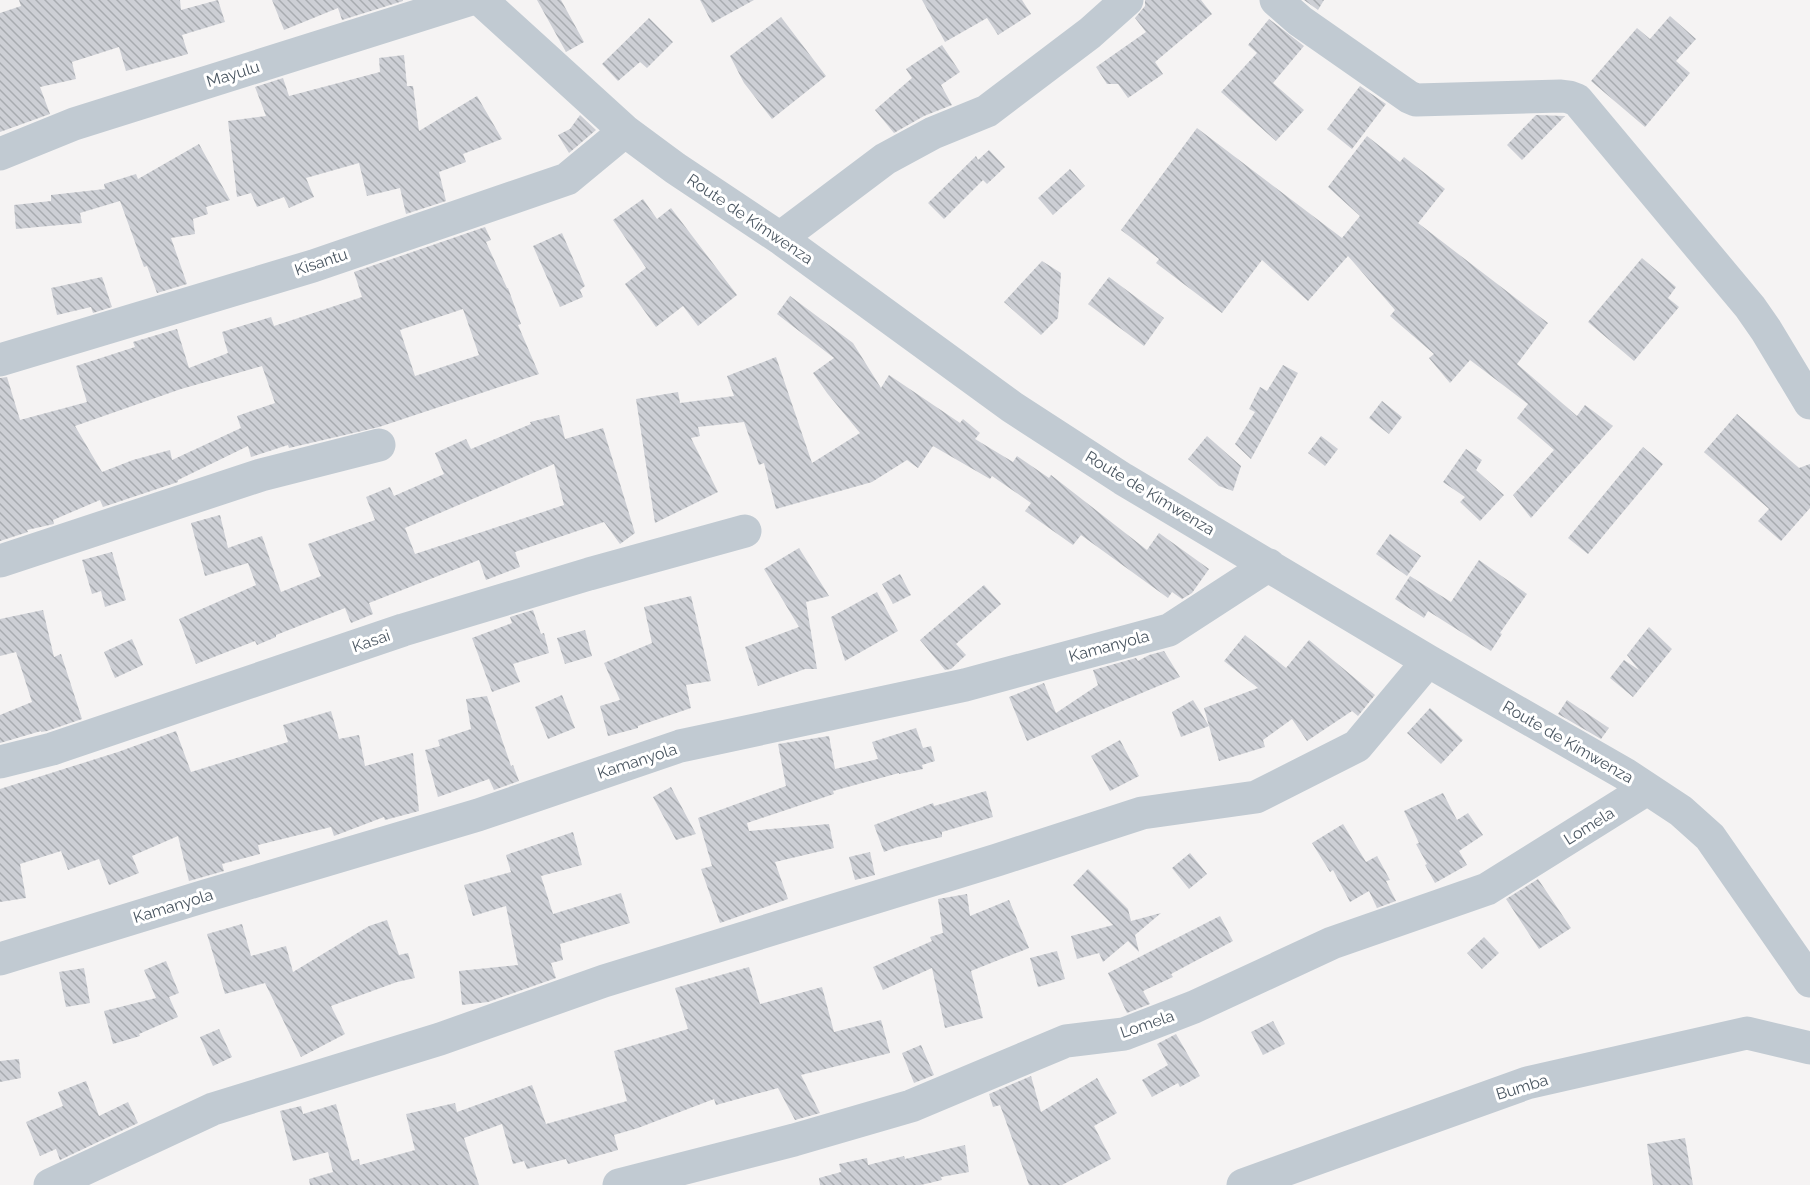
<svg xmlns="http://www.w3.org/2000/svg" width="1810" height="1185" font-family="Raleway,sans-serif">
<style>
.building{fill:url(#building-back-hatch);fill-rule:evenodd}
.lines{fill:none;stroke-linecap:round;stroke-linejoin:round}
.minor{stroke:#c1cad2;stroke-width:33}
.labels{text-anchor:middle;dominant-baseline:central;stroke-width:6;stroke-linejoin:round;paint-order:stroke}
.street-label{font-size:16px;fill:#4a5661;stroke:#fff}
</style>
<defs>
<pattern id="building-back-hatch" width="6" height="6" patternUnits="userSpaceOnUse" patternTransform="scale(1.5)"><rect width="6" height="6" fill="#cdcfd5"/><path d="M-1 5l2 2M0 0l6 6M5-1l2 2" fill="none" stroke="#a8abb0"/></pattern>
</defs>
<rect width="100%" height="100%" fill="#f5f3f3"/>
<!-- building -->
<path class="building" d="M19,0H180L181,10L218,0L225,22L182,35L188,54L126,71L119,47L72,62L76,79L40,87L50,114L0,132V13L21,6Z
M272,0H403V1L342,20L338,8L284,30Z
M537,0H561L584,42L566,52Z
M700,0H754L712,23Z
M922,0H1022L1031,14L998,35L987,18L945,42Z
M1145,0H1201L1212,14L1155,62L1163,74L1128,98L1118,84H1107L1096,67L1146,32L1135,18L1145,6Z
M1304,0H1324L1318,10Z
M1670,16L1696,39L1676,61L1690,73L1645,127L1591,81L1637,28L1650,39Z
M781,17L826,76L772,119L744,83L730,56Z
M649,18L673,42L647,68L640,62L618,81L602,64Z
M1269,19L1304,46L1273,83L1304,110L1276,141L1221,92L1257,53L1248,45Z
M942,45L960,72L941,85L952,105L924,116L894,133L875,110L912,78L906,69Z
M404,55L407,86H413L419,131L477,96L502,139L463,154L466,162L439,172L446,201L406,214L400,188L367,196L359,163L306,178L314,197L289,208L284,197L257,207L251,193L237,197L228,121L266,116L255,87L283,78L289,96L380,72L379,58Z
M1360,86L1386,104L1352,149L1327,129Z
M580,115L596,130L569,153L558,135L570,129Z
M1536,115L1565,116L1522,160L1507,145Z
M1197,128L1342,238L1360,216L1328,187L1367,136L1400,162L1404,157L1445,189L1418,223L1548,323L1517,364L1577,416L1585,405L1613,426L1531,518L1513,495L1554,450L1517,418L1528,404L1470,360L1450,383L1429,358L1434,354L1390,316L1395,310L1348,256L1308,301L1262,260L1222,313L1156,263L1159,259L1121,230Z
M199,144L230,200L206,207L208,214L193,219L195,234L171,238L187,284L157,293L147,266L144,267L120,201L80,213L82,223L16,229L14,205L51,201V195L105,189L104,184L136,174L138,179Z
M989,150L1005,167L987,184L983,180L944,219L928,203L976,156L978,160Z
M1070,169L1085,186L1053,215L1038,198Z
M643,199L657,219L671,208L737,295L698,326L683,306L656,327L625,284L646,268L613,220Z
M485,227L491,240L486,242L507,288H508L521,324L518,325L539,374L379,427L289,448L288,445L251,457L248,446L178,480V482L103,507L100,500L53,520L54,524L27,530L28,532L0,541V378L7,377L20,420L87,402L76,366L135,347L133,342L177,329L189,368L228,353L222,332L271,317L274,326L362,297L354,272ZM463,309L479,355L415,376L400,330ZM262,366L275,403L237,416L241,428L172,460L170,450L133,460L102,472L75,426L181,389Z
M562,233L585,286L580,290L583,297L560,307L533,246Z
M1642,258L1676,287L1668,298L1679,307L1634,361L1588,322Z
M1042,261L1061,273L1058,318L1041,335L1004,302Z
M102,277L112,307L93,313L91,307L57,315L51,288Z
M1109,277L1164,318L1144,346L1088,304Z
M790,296L853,343L881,388L889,375L960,423L963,419L980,433L975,439L1013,462L1017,456L1049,478L1051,475L1147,550L1159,533L1209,569L1192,593L1182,599L1172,592L1168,598L1081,535L1073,545L1025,511L1031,503L992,476L990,479L933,446L918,468L907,460L872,482L776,509L764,463L759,465L744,422L698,427L700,436L691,438L718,492L655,523L636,399L678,392L680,403L734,396L727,376L776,357L812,463L860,433L827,393L813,373L834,358L777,314Z
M1283,365L1298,373L1251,459L1235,444L1255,412L1249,409L1260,387L1267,391Z
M1382,401L1402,417L1389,434L1369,418Z
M1737,414L1799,468L1810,464V508L1781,541L1758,521L1769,509L1704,452Z
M559,415L565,439L603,428L635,533L620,544L604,522L515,552L520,567L486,580L479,560L369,603L373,614L351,623L345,608L276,635V637L257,645L255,641L196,664L179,619L256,585L248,563L205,576L191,523L220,515L228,548L262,536L281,592L321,576L308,544L375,520L366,497L390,487L394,496L444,474L435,453L466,439L471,449L531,424L530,422ZM554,464L564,505L415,554L405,528Z
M1207,436L1241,466L1233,491L1219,486L1188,459Z
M1321,436L1338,449L1325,466L1308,453Z
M1643,447L1663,464L1588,554L1568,538Z
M1466,449L1482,460L1476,470L1504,495L1480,521L1460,502L1465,497L1443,482Z
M1390,534L1421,556L1407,576L1376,554Z
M799,548L829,596L806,602L817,669H805L758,686L745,647L799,627L764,569Z
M112,552L126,600L105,607L101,591L92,594L82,560Z
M1479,560L1527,594L1500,633L1502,634L1491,651L1428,611L1424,618L1395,599L1410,576L1451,602Z
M900,574L911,595L893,604L882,584Z
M984,585L1001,604L956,644L966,655L951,669L945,670L920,640Z
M877,592L898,631L845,661L831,617Z
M691,596L711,681L686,685L691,708L638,726V728L608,736L600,706L620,700L604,663L652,643L644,607Z
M43,610L54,657L61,654L82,719L47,731L41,732V731L0,743V715L32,702L16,652L0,656V619Z
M533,610L541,634L544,633L549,653L513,664L520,682L492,692L472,638L512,623L510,617Z
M1649,627L1672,649L1633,697L1610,678L1624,660L1639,670L1627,655Z
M585,630L592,656L565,664L557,638Z
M1245,635L1286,668L1309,640L1375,695L1358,716L1352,711L1307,741L1292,719L1263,740L1265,747L1219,761L1209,726L1181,737L1172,712L1193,700L1209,726L1204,708L1258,688L1224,661Z
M132,639L143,665L115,678L104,652Z
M1164,651L1180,677L1027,741L1009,697L1044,683L1056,713L1098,685L1093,670L1136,658L1138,661L1149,655Z
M562,695L575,728L548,739L535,707Z
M487,696L511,766L513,765L519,781L494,790L489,779L438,797L425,750L440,746L438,740L471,729L466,699Z
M1567,700L1609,728L1601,739L1558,714Z
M1430,708L1463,740L1441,764L1407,733Z
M331,711L339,739L359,735L365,766L413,753L419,811L385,820L384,817L334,836L331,827L258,845L260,854L222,864L224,871L189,881L178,836L132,856L139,873L109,885L99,859L68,870L61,851L20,864L26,898L0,902V789L118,752L176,731L191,772L288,742L283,725Z
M916,728L923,748L931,746L935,761L922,765L923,769L899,774V773L833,791L834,794L747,823L749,831L829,824L834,848L775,862L788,899L720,923L701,869L712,866L698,818L786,786L778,744L829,736L835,769L878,759L872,742Z
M1120,740L1139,776L1110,791L1091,756Z
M671,787L696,834L676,840L653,797Z
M986,791L993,817L942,832V837L897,847L884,852L874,825L933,803L934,806Z
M1443,793L1457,820L1468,813L1483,835L1459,851L1467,865L1435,883L1425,865L1427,864L1416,844L1419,843L1404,811Z
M1343,824L1366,862L1377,856L1390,880L1386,881L1396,901L1377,908L1369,891L1350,902L1333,870L1330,872L1312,843Z
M573,832L582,865L541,876L553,914L621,893L630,923L560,944L563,960L551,963L556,978L488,1002L462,1005L459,971L518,965L506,906L473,916L464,885L511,872L506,855Z
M870,852L875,875L855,880L849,857Z
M1190,853L1207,874L1189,889L1172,868Z
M1088,869L1128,909L1131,921L1161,913L1135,935L1139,952L1128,941L1103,962L1099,953L1077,959L1071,936L1113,925L1073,885Z
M1538,879L1571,928L1539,949L1506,899Z
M967,894L970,916L1009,900L1029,948L971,971L983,1018L945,1028L932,968L883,990L873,967L932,941L930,937L943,933L938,899Z
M1220,916L1233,941L1171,974L1173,977L1143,991L1150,1004L1127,1013L1108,973Z
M387,920L399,955L408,953L415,978L397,982L331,1006L345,1034L301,1057L265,983L225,994L207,934L242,924L251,956L286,946L293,972L369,926Z
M1484,937L1499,953L1482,969L1467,953Z
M1057,951L1065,979L1038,987L1030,958Z
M166,961L179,993L169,997L178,1017L139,1034L140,1036L113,1044L104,1011L156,998L144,970Z
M749,967L760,1004L822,987L834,1032L881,1020L890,1053L801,1075L820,1113L795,1120L778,1088L716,1105L714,1099L638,1128L614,1135L618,1150L568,1164L566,1159L527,1169L524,1161L513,1164L502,1124L464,1138L479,1185H310L309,1179L333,1172L328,1152L293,1161L280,1111L301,1106L303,1114L336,1104L352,1161L359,1159L360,1165L415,1150L406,1114L455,1103L457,1112L532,1085L546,1124L627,1101L614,1051L688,1029L675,988Z
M84,968L90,1003L66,1007L59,972Z
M1273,1021L1285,1044L1263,1055L1251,1032Z
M219,1029L232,1057L213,1066L200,1037Z
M1176,1034L1200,1076L1180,1087L1178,1083L1152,1097L1142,1080L1168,1065L1157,1044Z
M921,1045L934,1075L914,1083L902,1053Z
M19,1059L21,1078L0,1082V1061Z
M1031,1076L1041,1112L1097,1078L1117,1113L1094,1126L1111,1159L1062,1185H1029L1000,1105L993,1107L989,1094Z
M86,1081L99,1116L128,1102L138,1123L60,1160L56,1149L40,1156L26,1122L63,1106L58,1092Z
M1685,1138L1693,1185H1653L1647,1144Z
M965,1145L969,1172L941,1177L942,1180L921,1185H820L819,1178L841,1172L839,1164L867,1158L868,1165L904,1156L905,1159Z"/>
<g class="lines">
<!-- minor -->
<path class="minor" d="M481,0L625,131L675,168L780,238L1012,407L1123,479L1428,661L1625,774L1681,811L1710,837L1810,981
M1276,0L1300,21L1409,97L1416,100L1561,96L1569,97L1577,100L1750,307L1766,330L1810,403
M0,154L74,124L468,0
M780,238L885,159L933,133L987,111L1090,33L1127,0
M0,360L313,266L567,179L625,131
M0,561L261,475L379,445
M0,762L52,749L403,630L589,574L745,531
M0,959L205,896L478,815L680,746L965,685L1169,630L1269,565
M50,1185L213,1109L440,1039L604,981L997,860L1142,813L1256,797L1357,746L1428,661
M619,1185L794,1140L911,1106L1066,1041L1124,1034L1194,1007L1332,943L1487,889L1647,789
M1243,1185L1527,1083L1747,1033L1810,1048"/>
</g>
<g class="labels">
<!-- street labels -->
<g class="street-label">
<text transform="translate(233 74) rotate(-17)">Mayulu</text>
<text transform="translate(750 219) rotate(34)">Route de Kimwenza</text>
<text transform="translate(321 262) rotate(-18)">Kisantu</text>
<text transform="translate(1150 493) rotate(31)">Route de Kimwenza</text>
<text transform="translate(371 641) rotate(-19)">Kasai</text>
<text transform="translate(1109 646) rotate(-15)">Kamanyola</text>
<text transform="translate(1568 742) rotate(30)">Route de Kimwenza</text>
<text transform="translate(637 761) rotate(-18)">Kamanyola</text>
<text transform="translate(1589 826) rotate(-32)">Lomela</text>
<text transform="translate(173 906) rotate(-17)">Kamanyola</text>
<text transform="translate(1147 1024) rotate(-19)">Lomela</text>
<text transform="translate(1522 1087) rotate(-17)">Bumba</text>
</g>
</g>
</svg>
